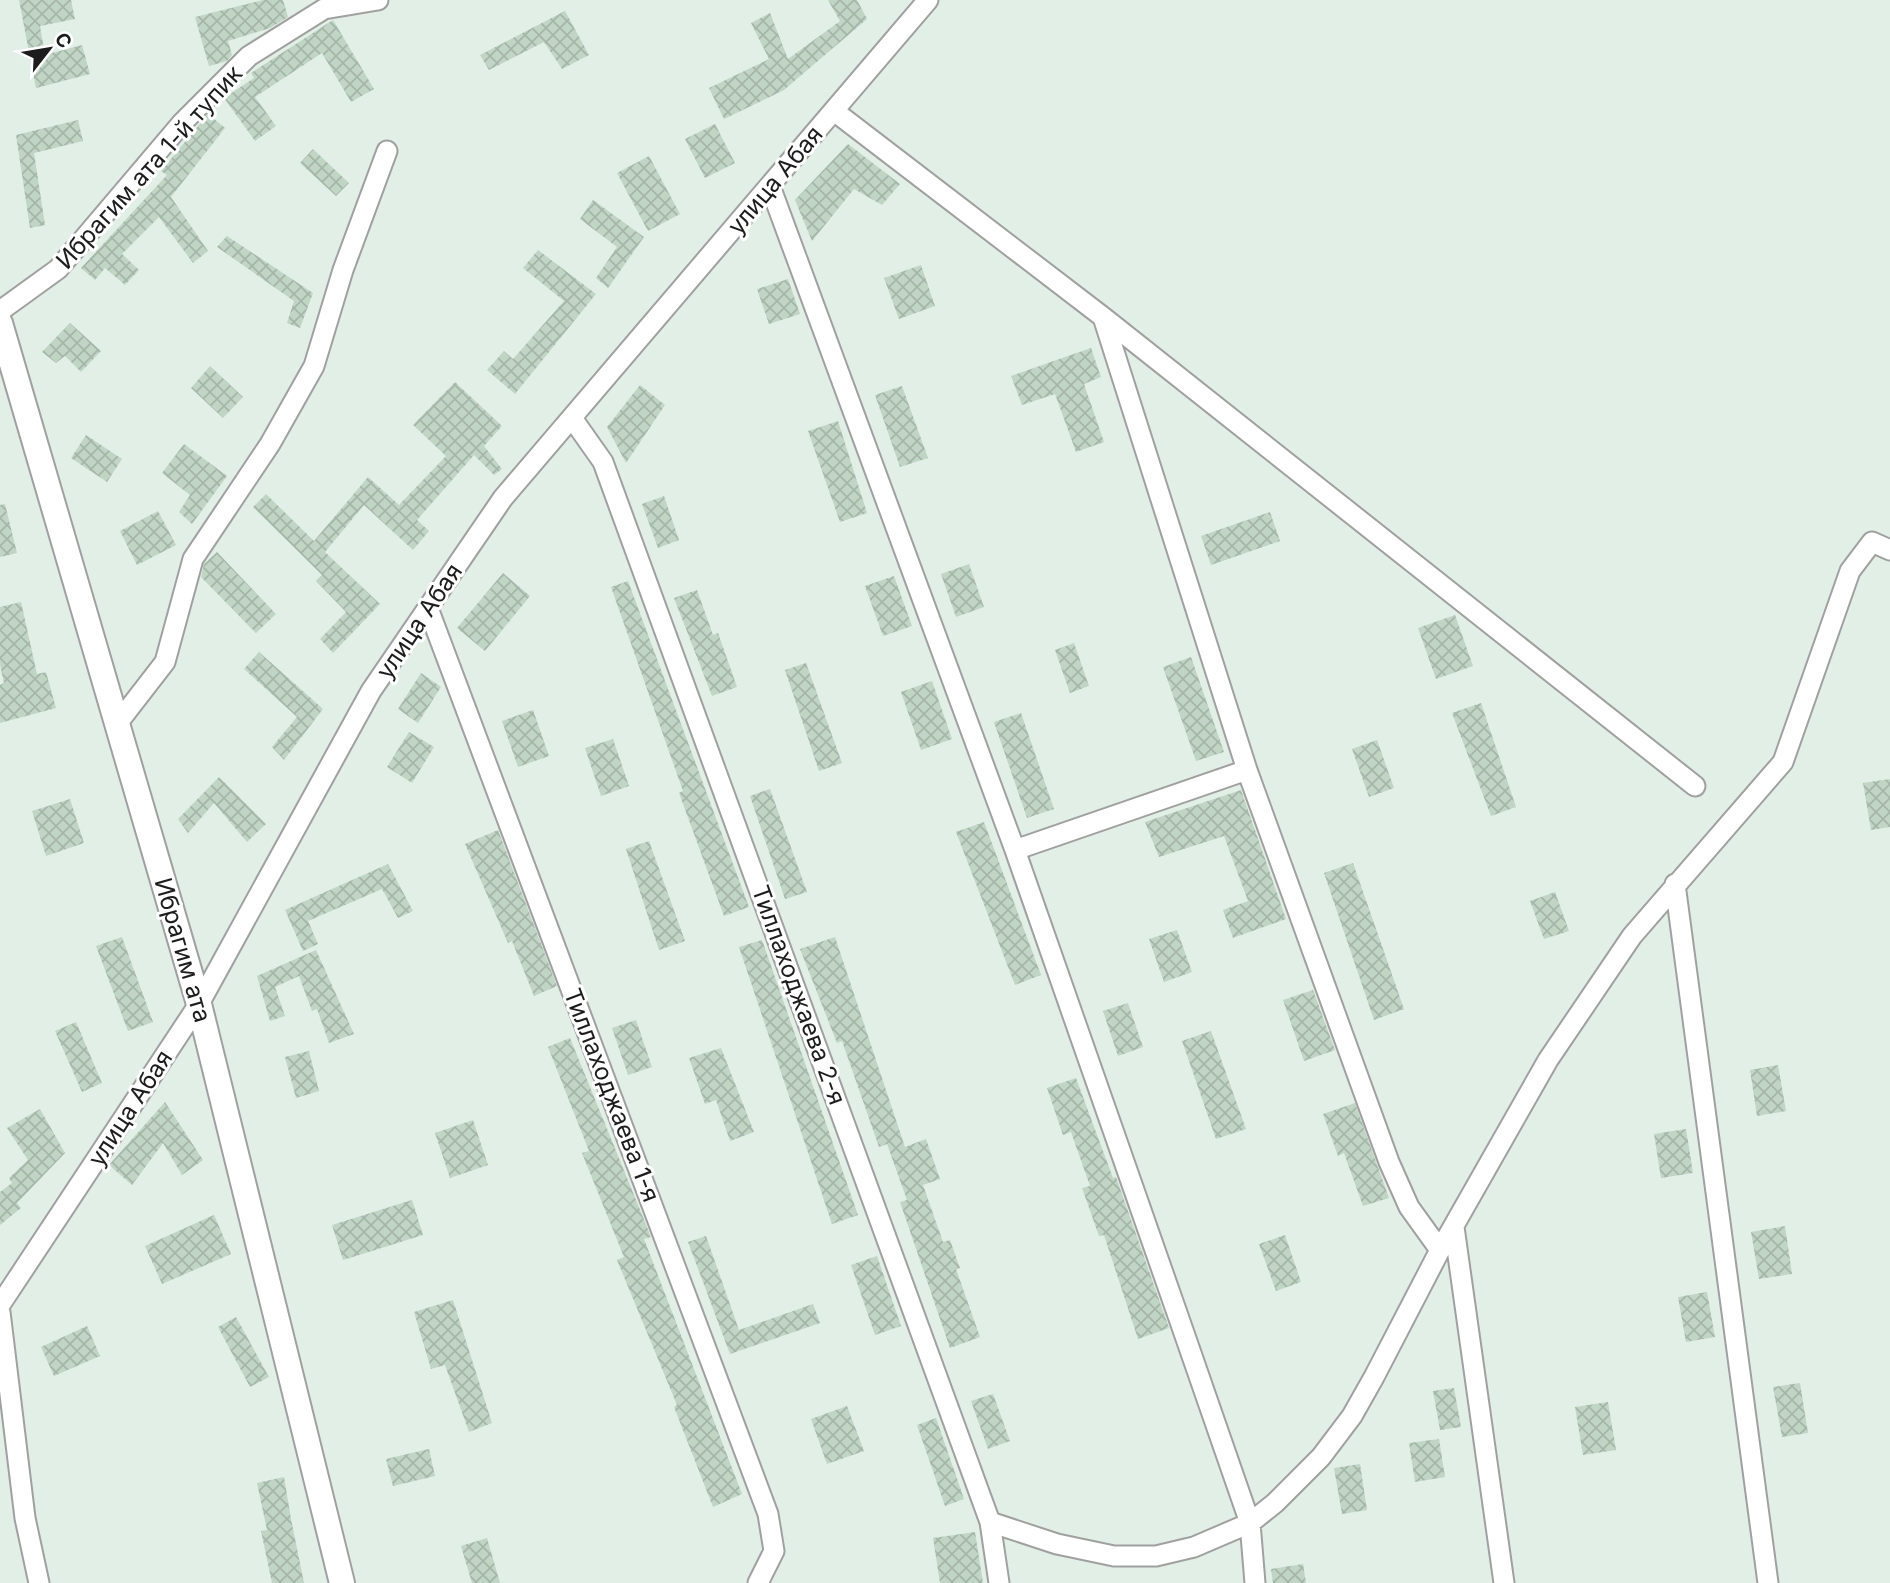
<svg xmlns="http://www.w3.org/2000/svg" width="1890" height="1583" font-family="Inter,sans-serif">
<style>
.building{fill:url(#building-cross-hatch)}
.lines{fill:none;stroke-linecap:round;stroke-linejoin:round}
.minor-casing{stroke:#a0a0a0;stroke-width:23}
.tertiary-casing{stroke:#a0a0a0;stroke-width:28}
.minor{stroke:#fff;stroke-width:19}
.tertiary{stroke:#fff;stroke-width:24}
.labels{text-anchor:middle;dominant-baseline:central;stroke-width:6;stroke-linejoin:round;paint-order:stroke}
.street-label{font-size:24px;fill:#1c1c1c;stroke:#fff}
</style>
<defs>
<pattern id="building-cross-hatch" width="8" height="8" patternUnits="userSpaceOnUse" patternTransform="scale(1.75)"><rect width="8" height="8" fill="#c1d5c5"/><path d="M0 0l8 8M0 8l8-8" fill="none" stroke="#a5b6a9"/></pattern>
</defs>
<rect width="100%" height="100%" fill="#e1efe7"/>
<!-- building -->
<path class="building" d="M19,0H71L75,19L40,26L45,55L82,45L90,74L36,88Z
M263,0H283L288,17L270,28L228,41L232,55L227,61L209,66L195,17Z
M828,0H857L867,19L784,90L724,119L709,88L769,59L751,23L770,13L788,59L840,21Z
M565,11L589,55L562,69L544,42L489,70L480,55Z
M333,20L374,89L351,102L322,53L255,97L276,126L255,141L224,98L254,78L251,73Z
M208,114L225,128L171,197L208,251L193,263L159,217L122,254L139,270L125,285L105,268L95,280L81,268L167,175L161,171Z
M78,120L83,141L34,153L45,225L30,228L16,135Z
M715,124L735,163L705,178L685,139Z
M848,144L900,184L882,205L854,189L812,241L795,200Z
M313,149L349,183L336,196L300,163Z
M649,156L680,214L648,231L617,173Z
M593,200L644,237L608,288L596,278L617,247L580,219Z
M227,236L313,293L300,328L287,323L294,301L217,247Z
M538,250L596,294L515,394L487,370L504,351L513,359L564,301L523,268Z
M921,265L935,306L899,319L884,278Z
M788,279L800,314L769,324L757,289Z
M70,323L101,351L81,372L65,356L56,363L42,352Z
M1091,348L1101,377L1084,384L1104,442L1076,452L1055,394L1022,405L1011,376Z
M210,366L243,397L223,418L191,388Z
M455,382L502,426L484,446L502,469L494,475L474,455L417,520L429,531L413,550L364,505L325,552L380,604L333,653L320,639L346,612L316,581L322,575L253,507L266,494L314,541L368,477L399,505L446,456L413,425Z
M640,385L665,405L626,463L607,427Z
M902,386L928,458L900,467L875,395Z
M838,421L867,513L840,522L808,431Z
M86,435L122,459L107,482L71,458Z
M184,444L227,476L192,524L179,512L190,495L162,473Z
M664,496L679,540L658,548L642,504Z
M5,504L17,553L0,557V505Z
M158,511L176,545L137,565L120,531Z
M1270,512L1280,541L1211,565L1201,536Z
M217,552L276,614L256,633L201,577L204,564Z
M969,564L984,607L956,617L941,574Z
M503,573L530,596L485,651L457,628Z
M894,576L912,626L883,636L865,586Z
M628,581L749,907L724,916L679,793L683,791L611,587Z
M697,590L713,635L718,633L737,687L712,696L674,598Z
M21,602L37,674L46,672L56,708L0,723V685L4,683L0,665V607Z
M1455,615L1473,666L1436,679L1418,628Z
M1074,643L1089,686L1070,693L1055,650Z
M259,652L323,709L284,760L272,747L297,717L244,669Z
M1191,657L1224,752L1196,761L1163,667Z
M806,663L842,763L819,771L785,670Z
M421,673L441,687L418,723L398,709Z
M932,681L952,739L921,750L901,692Z
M1481,703L1516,807L1491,816L1452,713Z
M533,710L549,756L518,767L502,721Z
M1021,713L1054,809L1027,818L994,722Z
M409,732L434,747L412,783L387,767Z
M613,739L629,786L601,796L585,748Z
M1377,740L1394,788L1369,797L1352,749Z
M219,777L266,824L247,842L214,803L188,833L178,819Z
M1890,779V827L1871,830L1863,783Z
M770,789L807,892L785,899L750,796Z
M1241,790L1286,919L1233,938L1223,910L1248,901L1224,836L1159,857L1145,822Z
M70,799L84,843L46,856L32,811Z
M984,822L1041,975L1015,985L956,832Z
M498,830L557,986L534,996L512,941L508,943L465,844Z
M649,841L685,941L659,950L626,849Z
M1353,863L1404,1009L1374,1020L1324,873Z
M388,864L413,911L398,918L382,889L308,921L318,944L303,951L285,910Z
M1555,892L1569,931L1544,939L1530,901Z
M1177,930L1192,972L1164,982L1149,939Z
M122,937L153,1022L128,1031L96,946Z
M835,937L905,1147L926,1139L940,1179L923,1185L943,1242L950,1240L960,1268L956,1269L980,1337L950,1348L900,1202L907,1200L887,1144L879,1147L842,1041L837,1043L800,949Z
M762,940L858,1215L832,1224L739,947Z
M316,950L354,1034L329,1043L317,1009L312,1011L299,976L275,987L285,1016L270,1021L257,976Z
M1313,990L1335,1050L1304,1061L1283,1000Z
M1128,1003L1143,1047L1118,1056L1103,1011Z
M636,1020L652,1067L628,1075L612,1028Z
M76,1022L102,1083L82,1092L55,1031Z
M1211,1031L1246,1129L1216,1139L1182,1041Z
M570,1038L645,1222L651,1237L644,1239L742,1494L713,1507L674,1407L677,1405L617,1260L624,1257L582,1153L589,1151L548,1047Z
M721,1048L754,1132L730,1141L716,1100L705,1104L689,1058Z
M309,1051L319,1091L296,1098L285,1057Z
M1778,1065L1786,1111L1757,1116L1750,1070Z
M1076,1078L1113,1178L1116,1177L1169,1328L1138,1339L1104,1235L1099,1236L1082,1188L1090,1186L1071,1132L1063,1135L1047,1088Z
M165,1102L203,1160L182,1175L163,1143L132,1185L109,1165Z
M1355,1103L1389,1198L1363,1206L1344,1153L1338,1156L1323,1114Z
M40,1109L65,1153L17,1203L21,1208L0,1225V1192L12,1183L9,1178L28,1160L7,1128Z
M473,1120L488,1165L450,1178L435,1133Z
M1686,1129L1693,1173L1661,1178L1654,1134Z
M412,1200L423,1235L343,1260L332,1225Z
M214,1215L231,1254L162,1284L145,1246Z
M1785,1226L1792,1274L1759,1279L1751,1232Z
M1285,1235L1301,1282L1276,1291L1259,1244Z
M706,1236L739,1330L813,1304L820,1323L730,1354L688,1242Z
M877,1256L901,1326L875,1335L851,1265Z
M1707,1292L1715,1337L1686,1342L1678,1297Z
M453,1300L492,1423L469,1432L445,1365L431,1369L414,1312Z
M236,1317L269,1377L250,1387L218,1327Z
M87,1326L100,1356L54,1376L41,1347Z
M1800,1383L1808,1433L1782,1437L1773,1387Z
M1454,1388L1461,1427L1440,1430L1433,1391Z
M993,1394L1010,1441L988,1449L971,1401Z
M1608,1402L1616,1450L1583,1455L1575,1407Z
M847,1406L864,1451L827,1464L811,1419Z
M936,1418L964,1499L945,1506L917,1425Z
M1439,1439L1445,1477L1415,1482L1409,1443Z
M429,1449L435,1476L393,1486L386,1459Z
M1360,1464L1367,1510L1342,1514L1334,1468Z
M284,1477L291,1519L304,1583H272L261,1531L267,1530L257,1483Z
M975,1532L983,1583H940L933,1538Z
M487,1538L500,1583H472L461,1546Z
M1303,1564L1306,1583H1273L1271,1569Z"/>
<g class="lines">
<!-- minor casing -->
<g class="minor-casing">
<path id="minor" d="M834,111L1103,317L1695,786
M770,186L1015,850L1183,1330L1250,1523L1255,1583
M0,311L58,269L182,123L249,56L324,9L378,0
M1103,317L1247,770L1389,1162L1409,1207L1440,1250
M572,418L603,462L990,1522L999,1583
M428,608L768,1514L774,1551L758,1583
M117,724L165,662L193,559L270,444L314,366L343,270L387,151
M1015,850L1247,770
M1675,884L1768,1583
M1454,1227L1504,1583
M0,1305L199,1004L371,691L503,498L928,0
M0,1312L25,1518L39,1583
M990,1522L1057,1544L1114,1556H1156L1194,1547L1250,1523L1275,1503L1321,1457L1352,1416L1374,1377L1440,1250L1548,1060L1632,936L1783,762L1850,571L1872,542L1890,550"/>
</g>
<!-- tertiary casing -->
<g class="tertiary-casing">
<path id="tertiary" d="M0,323L199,1004L342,1583"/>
</g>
<!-- minor -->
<use href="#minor" class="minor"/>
<!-- tertiary -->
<use href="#tertiary" class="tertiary"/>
</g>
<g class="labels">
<!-- street labels -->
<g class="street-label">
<text transform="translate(149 167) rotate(-48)">Ибрагим ата 1-й тупик</text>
<text transform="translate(775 180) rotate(-50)">улица Абая</text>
<text transform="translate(419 621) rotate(-56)">улица Абая</text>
<text transform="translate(183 950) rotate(74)">Ибрагим ата</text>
<text transform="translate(799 995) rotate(70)">Тиллаходжаева 2-я</text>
<text transform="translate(612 1095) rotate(69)">Тиллаходжаева 1-я</text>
<text transform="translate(130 1108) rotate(-57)">улица Абая</text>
</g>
</g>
<!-- north arrow -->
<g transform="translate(49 49) rotate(59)" stroke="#ffffff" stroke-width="5" paint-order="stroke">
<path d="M0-5L12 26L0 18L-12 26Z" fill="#1c1c1c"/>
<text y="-10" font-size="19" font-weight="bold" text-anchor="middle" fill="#1c1c1c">С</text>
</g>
</svg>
